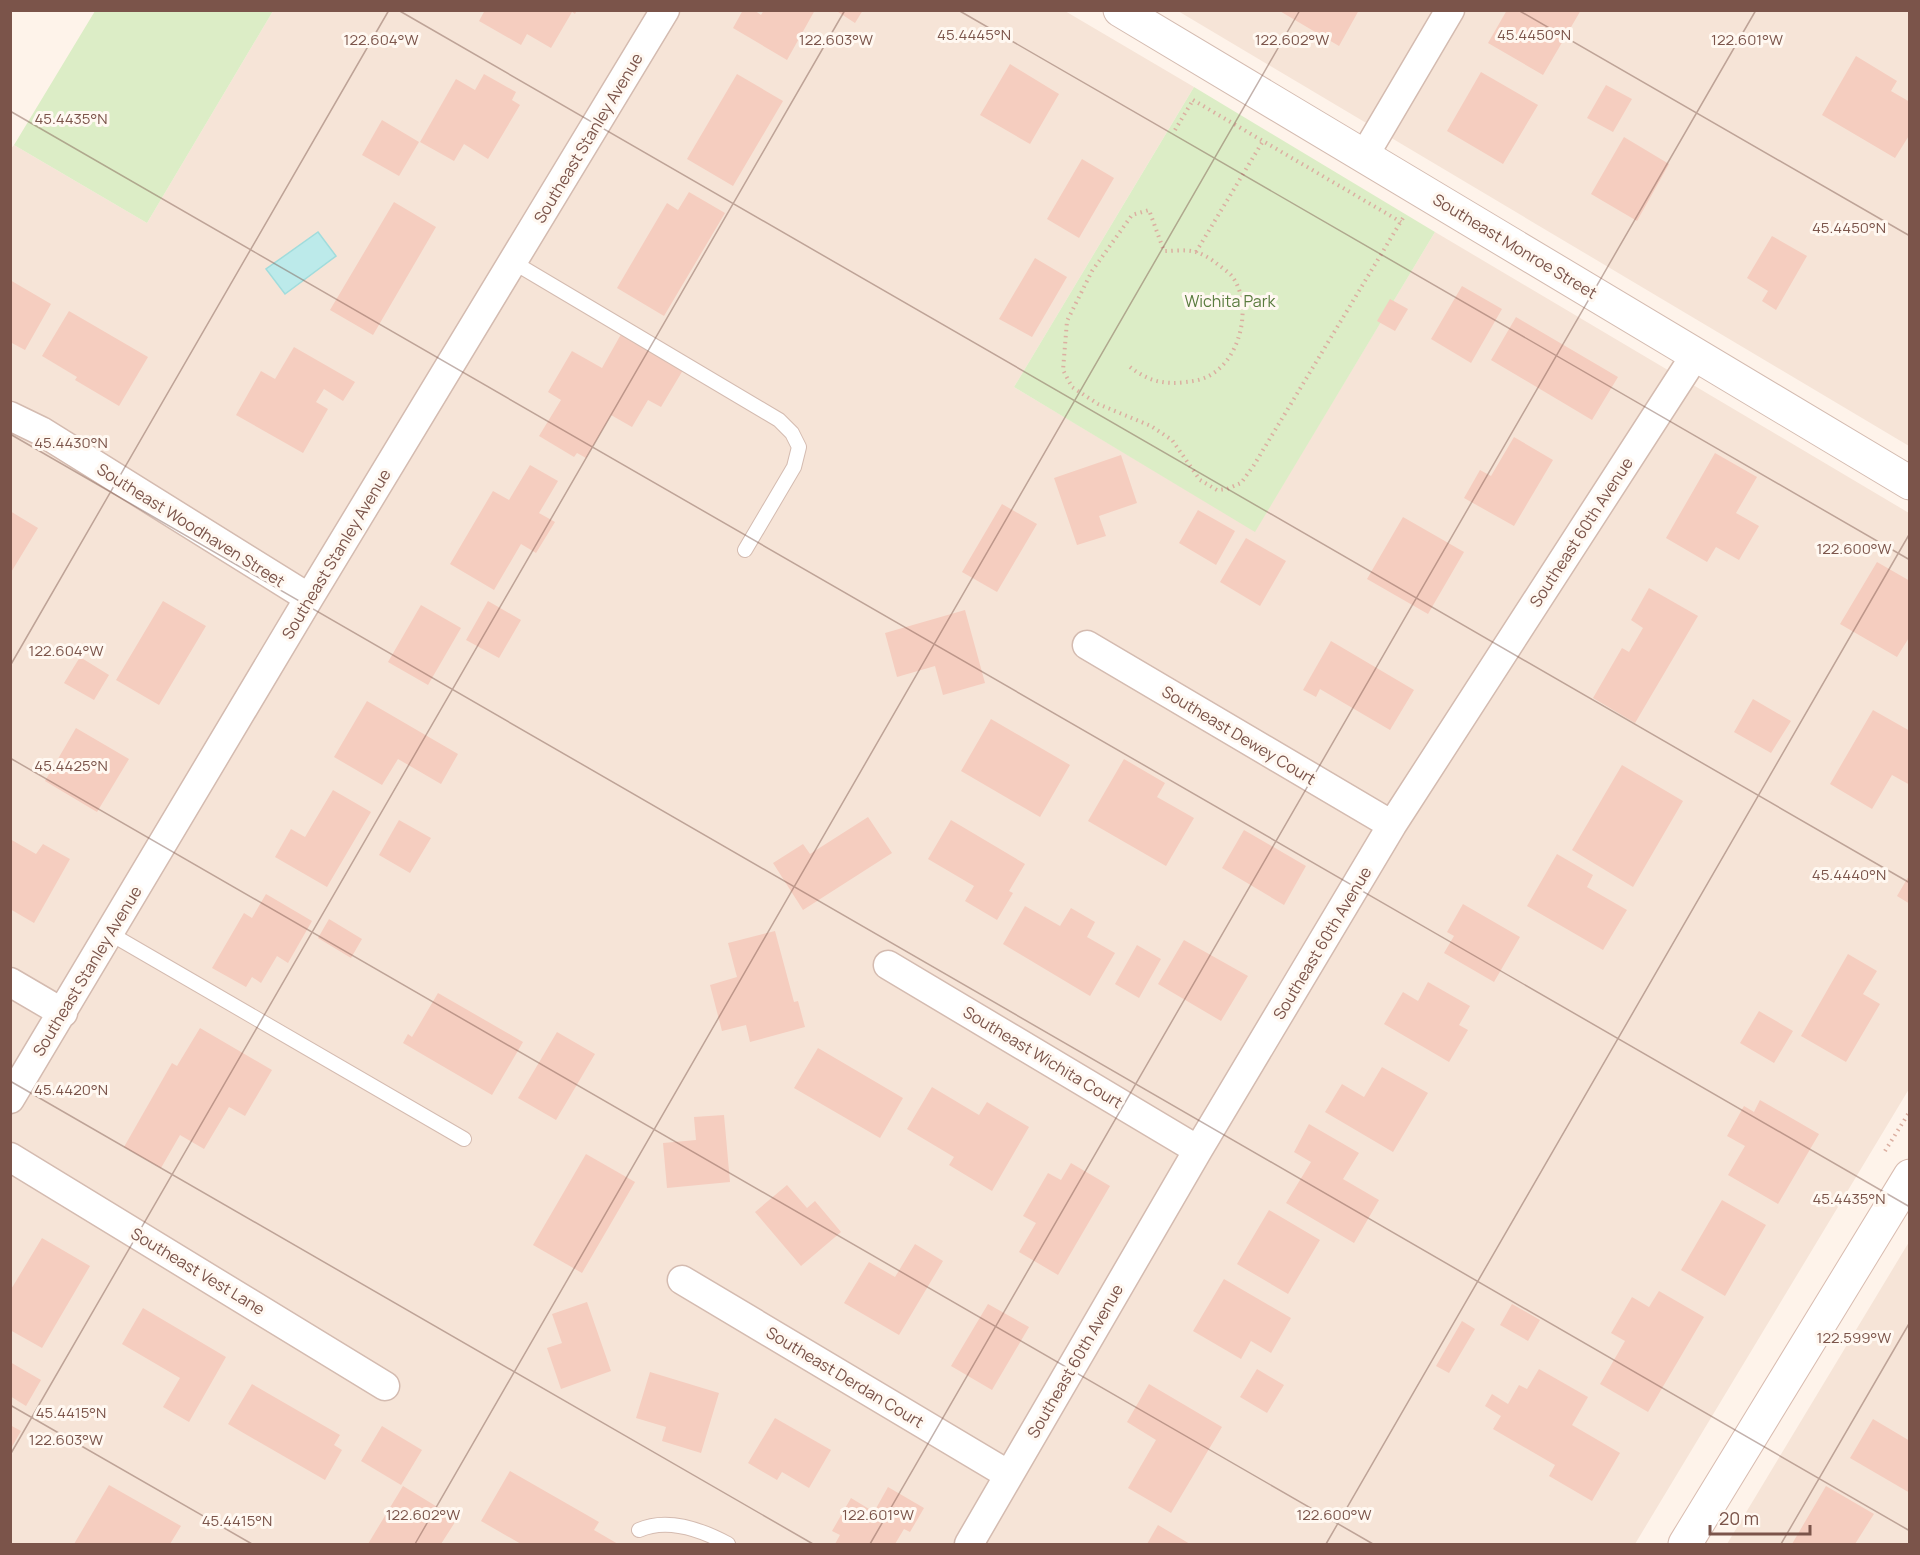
<svg xmlns="http://www.w3.org/2000/svg" width="1920" height="1555" font-family="Manrope,sans-serif">
<style>
.residential{fill:#f6e4d7}
.green{fill:#dcedc6}
.water{fill:#bceaea;stroke:#a1dcdc;stroke-width:1.5}
.building{fill:#f5cdbf}
.lines{fill:none;stroke-linecap:round;stroke-linejoin:round}
.service-casing{stroke:#d4bbb0;stroke-width:16}
.minor-casing{stroke:#d4bbb0;stroke-width:31}
.tertiary-casing{stroke:#d4bbb0;stroke-width:35}
.secondary-casing{stroke:#d9bcb0;stroke-width:35}
.path{stroke:#dbafa1;stroke-width:4;stroke-dasharray:1.5 4.5;stroke-linecap:butt}
.service{stroke:#fff;stroke-width:14}
.minor{stroke:#fff;stroke-width:28}
.tertiary{stroke:#fff;stroke-width:33}
.secondary{stroke:#fff;stroke-width:33}
.ticks{fill:none;stroke:#7b544a;stroke-width:1.5;stroke-opacity:0.45}
.labels{text-anchor:middle;dominant-baseline:central;stroke-width:6;stroke-linejoin:round;paint-order:stroke}
.street-label{font-size:16px;fill:#7b544a;stroke:#fff8f1}
.park-label{font-size:16px;fill:#597b3e;stroke:#fff8f1}
.ticks-label{font-size:15px;text-anchor:middle;fill:#7b544a;stroke:#fff8f1;stroke-width:6;stroke-linejoin:round;paint-order:stroke}
</style>
<rect width="100%" height="100%" fill="#fef3ea"/>
<!-- residential -->
<path class="residential" d="M273,11H1065L1194,87L1014,387L1255,531L1435,232L1909,513V1089L1635,1544H11L10,150L14,145L147,223Z
M1178,11H1909V446Z
M1909,1242V1544H1727Z"/>
<!-- green -->
<path class="green" d="M95,11H273L147,223L14,145Z
M1194,87L1435,232L1255,532L1014,387Z"/>
<!-- water -->
<path class="water" d="M318,232L336,256L285,294L266,269Z"/>
<!-- building -->
<path class="building" d="M485,10H577L575,14L572,12L551,48L527,34L521,45L479,21Z
M743,10H754L761,15L764,10H815L787,60L733,28Z
M835,10H863L855,23Z
M1278,10H1359L1339,46Z
M1507,10H1581L1543,75L1488,43Z
M1856,56L1897,81L1891,91L1910,102V134L1895,158L1822,115Z
M1010,64L1059,94L1030,144L980,115Z
M1481,72L1538,105L1503,164L1447,131Z
M484,74L516,92L512,100L520,105L488,159L464,144L454,161L420,142L456,79L475,90Z
M737,74L783,101L733,186L687,159Z
M1606,85L1632,99L1613,132L1587,118Z
M382,120L419,142L399,176L362,155Z
M1624,137L1669,164L1637,221L1591,194Z
M1082,159L1114,178L1079,238L1047,219Z
M689,192L725,213L664,316L617,288L667,203L678,210Z
M394,202L436,227L373,335L330,310Z
M1772,236L1807,256L1776,310L1762,301L1768,291L1747,278Z
M1035,258L1067,277L1032,337L999,319Z
M10,280L51,304L25,350L10,342Z
M1462,286L1502,309L1471,363L1431,339Z
M1390,299L1408,309L1395,331L1377,321Z
M69,311L148,357L119,406L75,380L77,377L42,356Z
M1516,317L1618,377L1592,420L1491,360Z
M624,329L686,365L661,407L648,400L632,427L611,415L586,458L577,453L574,457L539,436L561,400L548,392L572,351L602,368Z
M294,347L355,382L343,401L324,389L316,402L328,409L303,453L236,415L261,371L275,379Z
M1514,437L1553,460L1514,526L1464,498L1480,470L1491,476Z
M1715,453L1757,477L1736,513L1759,526L1739,560L1716,547L1707,562L1666,538Z
M1121,455L1137,503L1099,516L1106,536L1077,545L1054,478Z
M530,465L558,481L539,513L555,522L536,553L521,544L494,590L450,564L493,491L509,500Z
M1002,504L1037,524L997,592L962,572Z
M1198,510L1235,531L1216,565L1179,543Z
M10,511L38,528L10,574Z
M1403,517L1464,552L1428,614L1367,579Z
M1246,538L1286,561L1260,606L1220,582Z
M1877,562L1910,581V636L1897,657L1840,624Z
M1649,588L1698,616L1635,723L1593,698L1622,648L1629,652L1643,628L1631,620Z
M163,601L206,626L159,705L116,680Z
M488,601L521,620L499,658L466,640Z
M421,605L461,628L428,685L388,662Z
M965,610L985,683L943,695L935,666L897,677L885,633Z
M1331,641L1414,690L1390,730L1320,689L1316,697L1303,690Z
M80,657L109,675L94,700L64,683Z
M1753,699L1791,721L1771,753L1734,732Z
M367,701L458,754L441,784L398,759L382,785L334,757Z
M1873,710L1910,731V785L1892,775L1872,809L1830,784Z
M991,719L1070,765L1040,817L961,771Z
M76,728L129,759L97,812L45,781Z
M1124,759L1165,783L1157,797L1194,818L1166,866L1088,821Z
M1622,765L1683,801L1633,887L1572,850Z
M333,790L371,812L327,887L275,857L291,829L305,837Z
M868,817L892,853L803,910L773,863L803,844L810,854Z
M399,820L431,838L410,873L379,855Z
M951,820L1025,864L1009,891L1013,893L997,920L965,901L974,886L928,859Z
M1244,830L1306,866L1284,905L1222,868Z
M10,839L36,854L43,844L70,859L34,923L10,909Z
M1557,854L1593,875L1587,887L1627,910L1603,950L1527,906Z
M1910,874V904L1897,896Z
M266,894L312,921L288,963L277,956L261,983L252,977L246,987L212,968L244,913L252,918Z
M1463,904L1520,937L1494,982L1444,953L1454,936L1447,932Z
M1025,906L1060,926L1071,908L1095,922L1087,937L1115,953L1090,996L1003,944Z
M329,919L362,939L351,958L318,938Z
M775,931L794,1002L798,1001L805,1027L750,1042L746,1025L722,1031L710,985L737,977L728,943Z
M1184,940L1248,976L1221,1021L1158,984Z
M1137,945L1161,959L1139,998L1115,984Z
M1848,954L1877,971L1863,994L1880,1004L1846,1062L1801,1036Z
M1428,982L1470,1006L1459,1025L1468,1030L1449,1062L1384,1024L1403,992L1418,1001Z
M438,993L523,1042L492,1095L403,1043L408,1034L412,1037Z
M1759,1011L1793,1031L1774,1063L1740,1043Z
M200,1028L272,1070L245,1116L229,1107L204,1149L180,1135L161,1168L124,1147L172,1063L177,1066Z
M557,1032L595,1054L556,1120L518,1098Z
M818,1048L903,1098L880,1138L794,1088Z
M1382,1067L1428,1093L1393,1152L1325,1112L1342,1084L1364,1097Z
M932,1087L979,1115L987,1102L1029,1127L992,1191L949,1165L954,1157L907,1129Z
M1760,1100L1819,1134L1778,1204L1728,1175L1745,1146L1727,1136L1744,1106L1754,1112Z
M724,1115L730,1182L667,1188L663,1143L696,1140L694,1117Z
M1309,1124L1359,1153L1343,1179L1379,1200L1354,1243L1286,1203L1311,1162L1294,1152Z
M586,1154L635,1182L582,1273L533,1245Z
M1071,1163L1110,1186L1058,1275L1019,1252L1036,1223L1023,1216L1048,1173L1061,1180Z
M787,1185L807,1208L815,1201L841,1232L801,1266L755,1212Z
M1722,1200L1766,1225L1725,1296L1681,1270Z
M1269,1210L1320,1240L1288,1294L1237,1264Z
M42,1238L90,1266L42,1348L10,1330V1291Z
M915,1244L943,1261L899,1335L844,1303L869,1262L895,1277Z
M1224,1279L1291,1318L1271,1353L1251,1341L1241,1359L1193,1331Z
M1659,1291L1704,1317L1648,1412L1600,1384L1625,1341L1611,1333L1632,1297L1649,1307Z
M587,1302L611,1371L561,1389L547,1348L562,1343L552,1314Z
M988,1304L1029,1327L992,1390L951,1366Z
M1512,1304L1540,1320L1528,1341L1500,1325Z
M143,1308L226,1357L189,1422L163,1407L180,1378L122,1344Z
M1462,1321L1475,1329L1449,1373L1436,1366Z
M10,1362L41,1380L26,1406L10,1396Z
M1257,1369L1284,1385L1267,1413L1240,1397Z
M1539,1369L1588,1397L1572,1425L1620,1453L1592,1501L1549,1476L1555,1465L1493,1429L1501,1416L1485,1406L1492,1394L1508,1404L1519,1385L1527,1389Z
M650,1372L719,1393L701,1453L662,1441L666,1427L636,1418Z
M252,1384L340,1435L334,1445L342,1450L325,1480L228,1424Z
M1149,1384L1222,1427L1171,1513L1128,1488L1156,1440L1127,1422Z
M775,1418L831,1450L809,1488L782,1472L777,1480L748,1463Z
M1873,1419L1910,1441V1493L1850,1458Z
M10,1425L21,1431L10,1450Z
M382,1426L422,1450L401,1485L361,1461Z
M510,1471L599,1522L594,1530L618,1544H521L481,1521Z
M109,1485L181,1526L170,1544H74Z
M403,1486L457,1519L441,1544H368Z
M1826,1486L1874,1514L1855,1544H1792Z
M888,1487L924,1508L910,1532L904,1529L895,1544H835L840,1535L832,1531L851,1498L874,1512Z
M1158,1525L1190,1544H1147Z"/>
<g class="lines">
<!-- service casing -->
<g class="service-casing">
<path id="service" d="M513,262L779,420L792,433L799,447L794,467L745,550
M109,933L464,1139
M639,1530C668,1517 702,1530 728,1544"/>
</g>
<!-- minor casing -->
<g class="minor-casing">
<path id="minor" d="M1364,156L1450,10
M10,416L41,431L309,598
M1087,645L1392,825
M888,965L1198,1150
M10,982L63,1013
M10,1099L309,598L665,10
M10,1157L385,1386
M682,1280L1009,1475
M969,1544L1198,1150L1392,825L1696,354"/>
</g>
<!-- tertiary casing -->
<g class="tertiary-casing">
<path id="tertiary" d="M1120,10L1910,483"/>
</g>
<!-- secondary casing -->
<g class="secondary-casing">
<path id="secondary" d="M1685,1544L1910,1176"/>
</g>
<!-- path -->
<path class="path" d="M1193,100L1401,222
M1175,130L1193,100
M1196,252L1263,141
M1130,367C1148,381 1164,385 1186,382C1195,381 1205,379 1212,374C1242,356 1253,302 1231,275C1227,271 1221,267 1216,263C1211,259 1203,254 1196,252C1186,249 1174,251 1164,251L1149,210L1132,215L1092,271L1067,321L1063,370L1072,387L1098,404L1151,426L1172,440L1200,480L1217,490L1227,489L1241,483L1254,465L1403,218
M1885,1151L1910,1111"/>
<!-- service -->
<use href="#service" class="service"/>
<!-- minor -->
<use href="#minor" class="minor"/>
<!-- tertiary -->
<use href="#tertiary" class="tertiary"/>
<!-- secondary -->
<use href="#secondary" class="secondary"/>
</g>
<!-- ticks -->
<path class="ticks" d="M398,10L1910,883M958,10L1910,560M1518,10L1910,236M10,111L1910,1207M10,434L1910,1531M10,666L389,10M10,758L1373,1544M10,1081L813,1544M10,1405L252,1544M10,1455L845,10M415,1544L1300,10M870,1544L1756,10M1326,1544L1910,533M1781,1544L1910,1322"/>
<g class="labels">
<!-- street labels -->
<g class="street-label">
<text transform="translate(588 138) rotate(-59)">Southeast Stanley Avenue</text>
<text transform="translate(1515 246) rotate(31)">Southeast Monroe Street</text>
<text transform="translate(191 525) rotate(32)">Southeast Woodhaven Street</text>
<text transform="translate(1581 532) rotate(-57)">Southeast 60th Avenue</text>
<text transform="translate(336 554) rotate(-59)">Southeast Stanley Avenue</text>
<text transform="translate(1239 735) rotate(31)">Southeast Dewey Court</text>
<text transform="translate(1322 943) rotate(-59)">Southeast 60th Avenue</text>
<text transform="translate(87 971) rotate(-59)">Southeast Stanley Avenue</text>
<text transform="translate(1043 1057) rotate(31)">Southeast Wichita Court</text>
<text transform="translate(198 1271) rotate(31)">Southeast Vest Lane</text>
<text transform="translate(1075 1361) rotate(-60)">Southeast 60th Avenue</text>
<text transform="translate(845 1377) rotate(31)">Southeast Derdan Court</text>
</g>
<!-- park labels -->
<g class="park-label">
<text x="1230" y="301">Wichita Park</text>
</g>
</g>
<g class="ticks-label">
<text x="974" y="40">45.4445°N</text>
<text x="1534" y="40">45.4450°N</text>
<text x="381" y="45">122.604°W</text>
<text x="836" y="45">122.603°W</text>
<text x="1292" y="45">122.602°W</text>
<text x="1747" y="45">122.601°W</text>
<text x="71" y="124">45.4435°N</text>
<text x="1849" y="233">45.4450°N</text>
<text x="71" y="448">45.4430°N</text>
<text x="1854" y="554">122.600°W</text>
<text x="66" y="656">122.604°W</text>
<text x="71" y="771">45.4425°N</text>
<text x="1849" y="880">45.4440°N</text>
<text x="71" y="1095">45.4420°N</text>
<text x="1849" y="1204">45.4435°N</text>
<text x="1854" y="1343">122.599°W</text>
<text x="71" y="1418">45.4415°N</text>
<text x="66" y="1445">122.603°W</text>
<text x="423" y="1520">122.602°W</text>
<text x="878" y="1520">122.601°W</text>
<text x="1334" y="1520">122.600°W</text>
<text x="237" y="1526">45.4415°N</text>
</g>
<!-- border -->
<rect width="1920" height="1555" fill="none" stroke="#7b544a" stroke-width="24"/>
<!-- scale -->
<path d="M1710 1525v9h100v-9" fill="none" stroke="#7b544a" stroke-width="3"/>
<text x="1719" y="1525" font-size="18" fill="#7b544a" stroke="#fff8f1" stroke-width="4.5" paint-order="stroke">20 m</text>
</svg>
